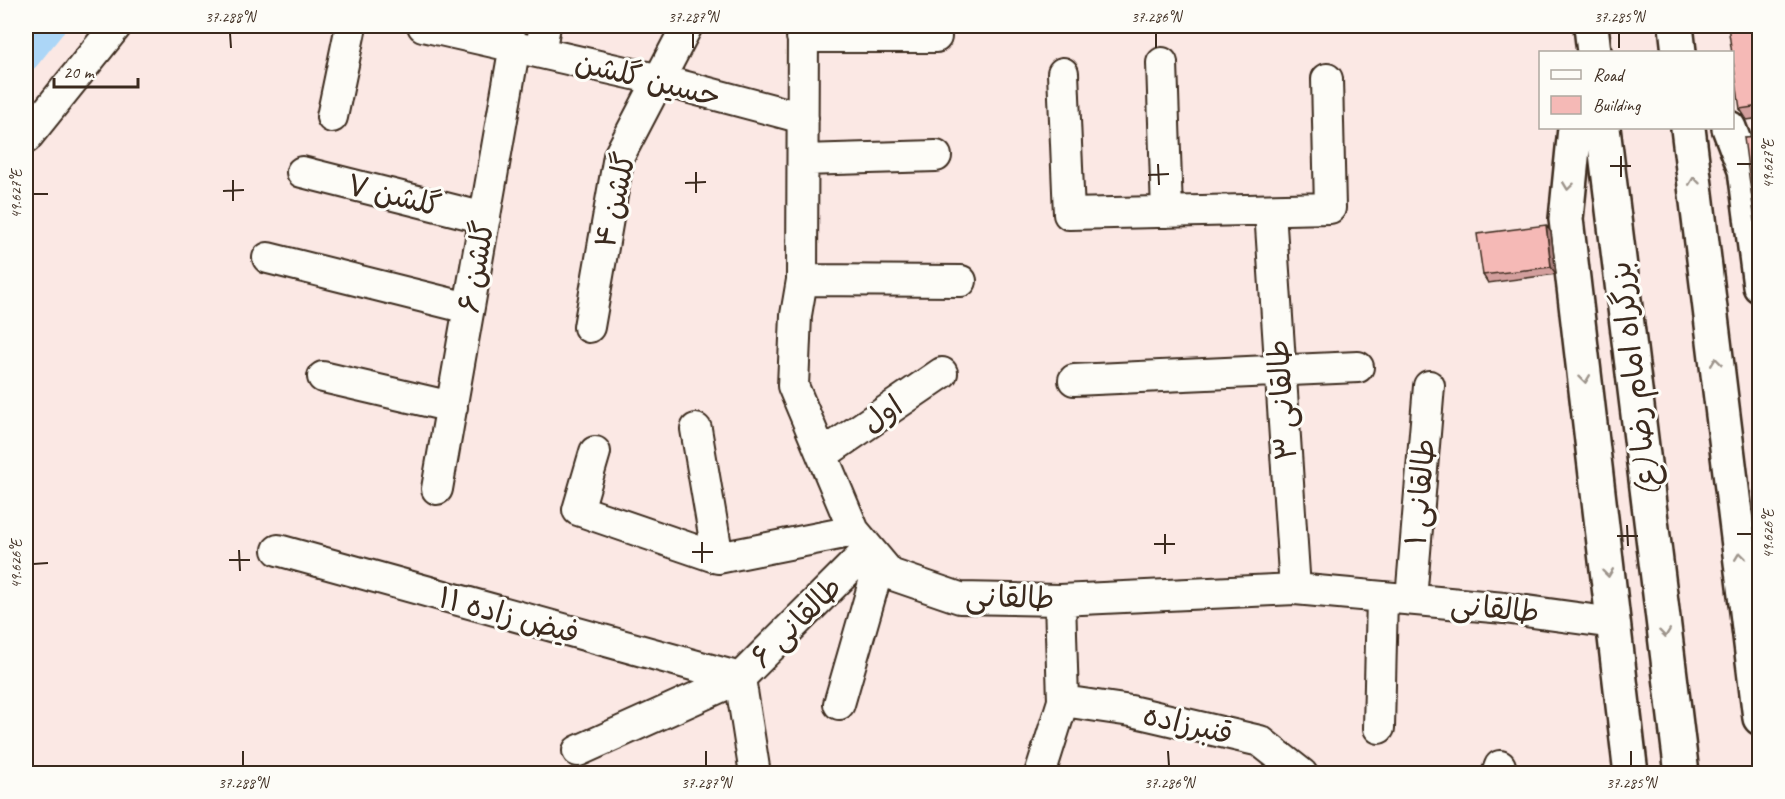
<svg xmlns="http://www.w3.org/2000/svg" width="1785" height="799" font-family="Caveat,'Playpen Sans Arabic',sans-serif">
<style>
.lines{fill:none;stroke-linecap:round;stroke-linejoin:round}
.canal{stroke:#acd6f7;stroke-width:28}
.street-casing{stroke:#3b2a1e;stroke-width:34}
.primary-casing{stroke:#3b2a1e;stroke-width:38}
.highway-casing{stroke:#3b2a1e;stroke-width:38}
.street{stroke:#fdfcf7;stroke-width:30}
.primary{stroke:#fdfcf7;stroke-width:33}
.highway{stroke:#fdfcf7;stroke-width:33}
.wall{fill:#d39f9d;stroke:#3b2a1e;stroke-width:1.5}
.shaded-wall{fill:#ac827f;stroke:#3b2a1e;stroke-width:1.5}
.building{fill:#f5b9b6;stroke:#3b2a1e;stroke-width:1.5}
.oneway{stroke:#9c938a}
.ticks{fill:none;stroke:#3b2a1e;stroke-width:2}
.labels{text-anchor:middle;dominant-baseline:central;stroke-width:6;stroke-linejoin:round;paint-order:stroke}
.street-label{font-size:30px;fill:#3b2a1e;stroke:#fdfcf7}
.neatline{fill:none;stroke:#3b2a1e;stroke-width:2}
.ticks-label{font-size:15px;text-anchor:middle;fill:#3b2a1e}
</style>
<rect width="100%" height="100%" fill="#fbe8e4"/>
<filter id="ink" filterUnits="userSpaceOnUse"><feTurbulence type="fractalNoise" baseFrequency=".0167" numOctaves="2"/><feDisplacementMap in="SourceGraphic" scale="12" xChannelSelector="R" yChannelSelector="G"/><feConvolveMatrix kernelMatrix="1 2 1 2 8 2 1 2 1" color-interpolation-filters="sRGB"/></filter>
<g filter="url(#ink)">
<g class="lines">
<!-- canal -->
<path class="canal" d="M26,57L51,26"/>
<!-- street casing -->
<g class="street-casing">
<path id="street" d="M423,26L660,80L803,118
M803,26L802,280L796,315L793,386L854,531L890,574L960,598L1060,600L1295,589L1504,608L1614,623
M802,37H936
M540,52L545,26
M1162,63L1167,212
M1063,73L1069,214L1330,208L1327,79
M332,117L351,26
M26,138L116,26
M803,160L936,156
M302,172L485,218
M1270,211L1295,589
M268,258L468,308
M802,280L961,281
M589,327L619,156L687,26
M323,377L452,407
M1074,380L1358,367
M696,429L718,558
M595,452L578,510L718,558L854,531
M822,455L942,373
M437,489L515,45
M278,550L740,678
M1411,599L1429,386
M1063,701L1131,711L1260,741L1302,774
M839,704L880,562
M1379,728L1382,597
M578,751L740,678
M755,774L740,678L869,549
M1040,774L1063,701L1060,600
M1497,774L1500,766"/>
</g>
<!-- primary casing -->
<g class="primary-casing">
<path id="primary" d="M1575,128L1566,219L1631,774
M1729,128L1745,170L1760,286"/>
</g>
<!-- highway casing -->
<g class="highway-casing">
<path id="highway" d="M1591,26L1594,52
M1676,26L1679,52
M1603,128L1682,774
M1688,128L1760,718"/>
</g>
<!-- street -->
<use href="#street" class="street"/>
<!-- primary -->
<use href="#primary" class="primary"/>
<!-- highway -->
<use href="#highway" class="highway"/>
</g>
<!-- wall -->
<path class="wall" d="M1760,26V118L1747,120L1740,109Z
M1551,232L1556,274L1488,283L1483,275Z"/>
<!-- shaded-wall -->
<path class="shaded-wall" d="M1546,225L1551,232L1556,274L1551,267Z"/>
<!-- building -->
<path class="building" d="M1728,26H1760V106L1740,109Z
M1760,137V229H1756L1744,138Z
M1546,225L1551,267L1483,275L1477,234Z"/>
<!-- one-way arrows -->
<defs><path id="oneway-chevron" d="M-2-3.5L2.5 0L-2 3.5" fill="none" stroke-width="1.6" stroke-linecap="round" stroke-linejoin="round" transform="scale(1.5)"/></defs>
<g class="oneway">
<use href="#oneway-chevron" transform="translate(1694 181) rotate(-97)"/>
<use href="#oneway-chevron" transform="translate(1568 186) rotate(97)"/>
<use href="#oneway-chevron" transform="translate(1716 362) rotate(-97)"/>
<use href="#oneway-chevron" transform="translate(1585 379) rotate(83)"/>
<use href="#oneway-chevron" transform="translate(1740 556) rotate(-97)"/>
<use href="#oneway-chevron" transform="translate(1608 573) rotate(83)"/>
<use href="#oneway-chevron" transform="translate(1665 633) rotate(83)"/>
</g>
</g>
<!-- ticks -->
<path class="ticks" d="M230,33L231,48M693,33V48M1156,33V48M1619,33V48M1621,156V177M1158,164L1159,185M1737,164H1752M1610,166H1631M696,172V193M1148,175L1169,174M233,180V201M685,183L706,182M223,191L244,190M33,194H48M1627,525L1628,546M1165,534V554M1737,534H1752M1617,536H1638M702,542V563M1154,544H1175M239,550L240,571M692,552H713M229,560H250M33,564L48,563M243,751V766M706,751V766M1168,751L1169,766M1631,751V766"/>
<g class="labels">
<!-- street labels -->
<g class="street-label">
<text transform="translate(648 79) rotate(14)">حسین گلشن</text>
<text transform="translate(394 195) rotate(14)">گلشن ۷</text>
<text transform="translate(615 200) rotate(-77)">گلشن ۴</text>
<text transform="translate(476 267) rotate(-80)">گلشن ۶</text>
<text transform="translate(1634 379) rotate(-97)">بزرگراه امام رضا (ع)</text>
<text transform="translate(1282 400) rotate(-94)">طالقانی ۳</text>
<text transform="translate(882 414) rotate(-34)">اول</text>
<text transform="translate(1420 492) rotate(-85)">طالقانی ۱</text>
<text transform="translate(1010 597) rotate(2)">طالقانی</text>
<text transform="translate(1495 608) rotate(6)">طالقانی</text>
<text transform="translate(509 615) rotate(15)">فیض زاده ۱۱</text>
<text transform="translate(796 622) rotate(-45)">طالقانی ۶</text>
<text transform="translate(1188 724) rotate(13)">قنبرزاده</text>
</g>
</g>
<!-- margin -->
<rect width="1785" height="799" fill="none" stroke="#fdfcf7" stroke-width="66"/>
<!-- legend -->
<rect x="1539" y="51" width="195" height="78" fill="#fdfcf7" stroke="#afa8a0" stroke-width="1.5"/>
<rect x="1551" y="70" width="30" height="9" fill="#fdfcf7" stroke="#afa8a0" stroke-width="1.5"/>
<text x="1593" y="81" font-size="18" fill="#3b2a1e">Road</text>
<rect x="1551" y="96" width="30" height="18" fill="#f5b9b6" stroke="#afa8a0" stroke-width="1.5"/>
<text x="1593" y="111" font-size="18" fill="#3b2a1e">Building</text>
<!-- scale -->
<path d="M54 78v9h84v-9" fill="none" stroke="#3b2a1e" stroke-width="3"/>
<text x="63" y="78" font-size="18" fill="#3b2a1e" stroke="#fdfcf7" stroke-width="4.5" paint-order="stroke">20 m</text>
<rect x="33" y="33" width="1719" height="733" class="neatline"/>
<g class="ticks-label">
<text x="230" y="22">37.288°N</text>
<text x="693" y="22">37.287°N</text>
<text x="1156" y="22">37.286°N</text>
<text x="1619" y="22">37.285°N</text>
<text transform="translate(1768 164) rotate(-90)" y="5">49.627°E</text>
<text transform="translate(16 194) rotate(-90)" y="5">49.627°E</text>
<text transform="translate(1768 534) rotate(-90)" y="5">49.626°E</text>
<text transform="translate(16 564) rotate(-90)" y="5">49.626°E</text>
<text x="243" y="788">37.288°N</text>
<text x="706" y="788">37.287°N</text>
<text x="1169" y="788">37.286°N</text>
<text x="1631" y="788">37.285°N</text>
</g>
</svg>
